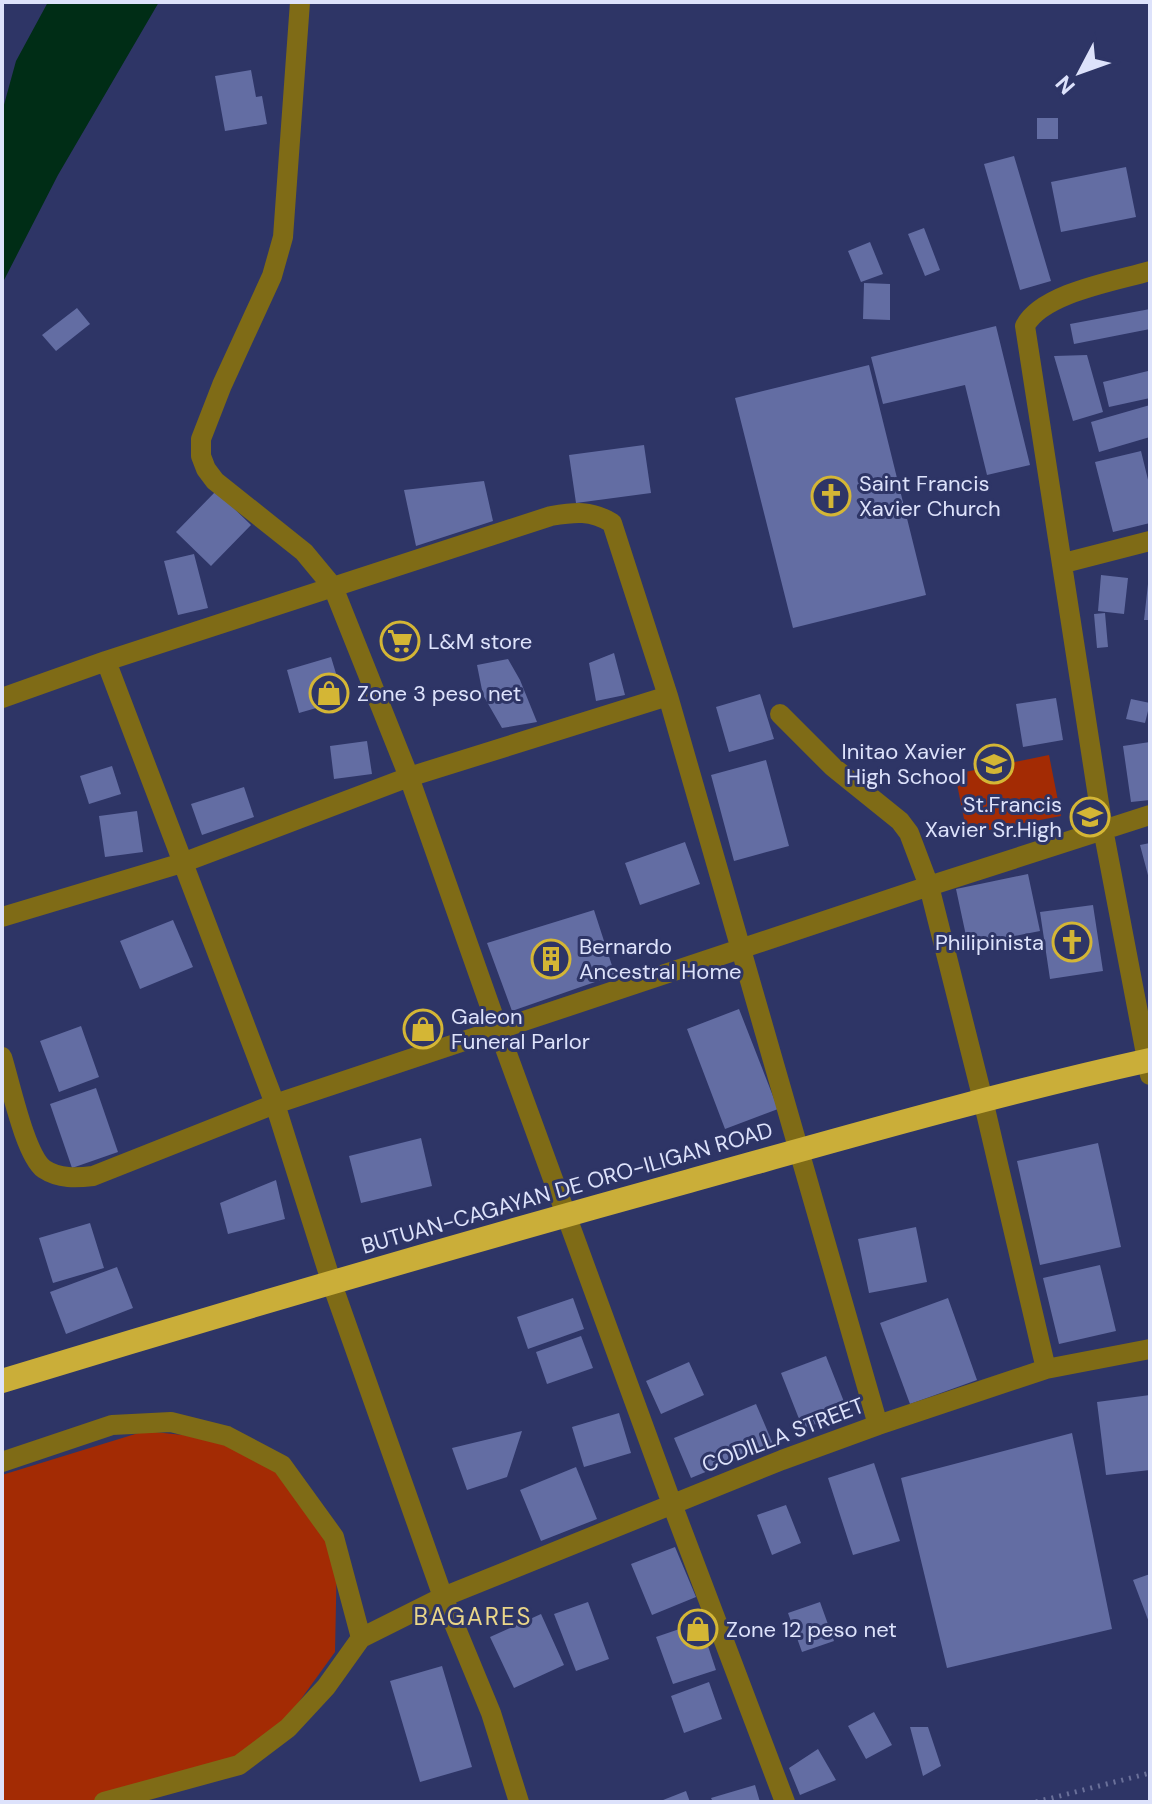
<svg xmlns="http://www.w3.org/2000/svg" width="1152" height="1804" font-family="'DM Sans',sans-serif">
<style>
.green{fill:#a32b04}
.water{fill:#002d16}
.building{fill:#636da3}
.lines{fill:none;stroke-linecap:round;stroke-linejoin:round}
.path{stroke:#6a7099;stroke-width:5;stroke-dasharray:2 6;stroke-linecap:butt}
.minor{stroke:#7f6b16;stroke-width:20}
.highway{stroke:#caae39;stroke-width:24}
.labels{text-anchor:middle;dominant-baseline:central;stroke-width:6;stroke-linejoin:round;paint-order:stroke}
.poi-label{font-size:22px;fill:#dde2fb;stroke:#2e3566;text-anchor:start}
.street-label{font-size:22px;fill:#dde2fb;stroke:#2e3566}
.neighbourhood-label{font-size:24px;letter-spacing:2px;fill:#ead689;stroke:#2e3566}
</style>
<rect width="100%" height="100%" fill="#2e3566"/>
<!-- green -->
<path class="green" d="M1049,755L1061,816L967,834L955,774Z
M145,1431L258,1443L337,1555L335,1652L260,1756L105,1802H2V1475Z"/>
<!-- water -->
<path class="water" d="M48,2H159L58,175L2,284V112L16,61Z"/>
<!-- building -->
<path class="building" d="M251,70L256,97L262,96L267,124L225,131L215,76Z
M1037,118H1058V139H1037Z
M1014,156L1051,281L1020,290L984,164Z
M1126,167L1136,217L1061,232L1051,182Z
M924,228L940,270L925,276L908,234Z
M870,242L883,274L861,282L848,251Z
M864,283L890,284V320L863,319Z
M77,308L90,324L56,351L42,335Z
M1150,309V329L1074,344L1070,324Z
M996,326L1030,465L987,475L965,385L883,404L871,357Z
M1087,355L1103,412L1073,421L1054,356Z
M869,365L926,595L793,628L735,398Z
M1148,371L1150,398L1109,407L1103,382Z
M1150,405V437L1099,452L1091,422Z
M644,445L651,493L576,503L569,455Z
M1141,451L1150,488V523L1113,532L1095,462Z
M484,481L493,521L416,546L404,490Z
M216,491L251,525L211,566L176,532Z
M194,554L208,608L178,615L164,561Z
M1101,575L1128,578L1124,614L1098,611Z
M1148,584H1150V620H1144Z
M1105,613L1108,647L1097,648L1094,614Z
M614,653L625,695L596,701L589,663Z
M331,657L344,700L299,713L287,670Z
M508,659L520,680L537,722L502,728L483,695L477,665Z
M760,694L774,739L729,752L716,707Z
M1056,698L1063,740L1023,747L1016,704Z
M1131,699L1150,703L1145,723L1126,719Z
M367,741L372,774L334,779L330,746Z
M1150,742V800L1131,802L1123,746Z
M766,760L789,846L734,861L711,775Z
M112,766L121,794L89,804L80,776Z
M244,787L254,817L202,835L191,804Z
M137,811L143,852L105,857L99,816Z
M685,842L700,884L640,905L625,863Z
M1150,843V879H1149L1140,845Z
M1028,874L1040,931L968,945L956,889Z
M1093,905L1103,971L1050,979L1040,912Z
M594,910L615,975L512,1011L487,943Z
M173,920L193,967L140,989L120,941Z
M739,1009L778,1109L725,1129L687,1029Z
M81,1026L99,1077L59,1092L40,1041Z
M96,1088L118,1152L72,1168L50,1104Z
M421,1138L432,1186L361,1203L349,1156Z
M1098,1143L1121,1247L1040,1265L1017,1161Z
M276,1180L285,1219L228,1234L220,1203Z
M90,1223L104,1268L53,1283L39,1238Z
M916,1227L927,1282L869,1293L858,1239Z
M1100,1265L1116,1331L1059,1344L1043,1278Z
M117,1267L133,1308L66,1334L50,1292Z
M573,1298L584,1329L528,1349L517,1317Z
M948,1298L977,1380L910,1404L880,1323Z
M581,1336L593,1368L547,1384L536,1352Z
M826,1356L848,1412L803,1429L781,1373Z
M689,1362L704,1395L661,1414L646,1381Z
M1150,1395V1470L1106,1475L1097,1402Z
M756,1404L773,1444L691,1478L674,1438Z
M619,1413L631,1453L584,1467L572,1427Z
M522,1431L507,1477L467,1490L452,1448Z
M1072,1433L1112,1629L947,1668L901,1478Z
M874,1463L900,1541L853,1555L828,1478Z
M576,1467L597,1519L541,1541L520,1490Z
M786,1505L801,1543L772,1555L757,1515Z
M675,1547L696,1597L652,1615L631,1564Z
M1150,1574V1625L1133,1580Z
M588,1602L609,1659L576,1671L554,1614Z
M820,1602L834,1641L802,1652L788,1613Z
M541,1614L564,1665L514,1688L490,1637Z
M700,1622L716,1670L673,1684L656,1637Z
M442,1666L472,1767L420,1782L390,1681Z
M709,1682L722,1719L684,1733L671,1696Z
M874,1712L892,1745L866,1759L848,1726Z
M910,1727H928L941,1766L923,1776Z
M818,1749L836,1780L800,1795L789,1768Z
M755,1785L760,1802H713L711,1798Z
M686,1791L690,1802H658Z"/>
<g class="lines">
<!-- path -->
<path class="path" d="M1036,1802L1150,1773"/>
<!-- minor -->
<path class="minor" d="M300,2L283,237L272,276L222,385L201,439V456L206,469L215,481L304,552L333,587L409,777L498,1029L672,1504L785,1802
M1150,271C1116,281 1042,293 1025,326L1103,829L1150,1075
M1064,563L1150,541
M106,661L275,1104L331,1281L443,1597L491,1713L519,1802
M2,698L106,661L551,516C575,512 591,510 612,523L668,696L878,1425
M780,714L833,767L900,821L909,833L929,886L983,1100L1046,1369
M2,917L182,863L409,777L668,696
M2,1057C10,1082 25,1155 44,1169C59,1179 77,1178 93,1176L275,1104L929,886L1150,815
M2,1462L112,1425L171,1422L227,1436L282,1465L334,1537L361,1638
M104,1802L239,1765L288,1728L326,1687L361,1638L443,1597L782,1460L878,1425L1046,1369L1150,1349"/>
<!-- highway -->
<path class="highway" d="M2,1381C228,1312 454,1246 682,1183C837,1140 992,1095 1150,1060"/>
</g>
<!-- icons -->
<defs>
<g id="church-ring" transform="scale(2)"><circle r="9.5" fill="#2e3566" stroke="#d4b635" stroke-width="1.5"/><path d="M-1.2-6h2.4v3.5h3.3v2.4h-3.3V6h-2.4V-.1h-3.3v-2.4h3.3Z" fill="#d4b635"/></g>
<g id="supermarket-ring" transform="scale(2)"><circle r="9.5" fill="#2e3566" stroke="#d4b635" stroke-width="1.5"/><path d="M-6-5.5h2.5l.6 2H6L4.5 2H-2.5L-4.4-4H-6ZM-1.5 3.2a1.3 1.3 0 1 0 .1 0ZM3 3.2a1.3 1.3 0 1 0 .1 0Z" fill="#d4b635"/></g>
<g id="shop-ring" transform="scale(2)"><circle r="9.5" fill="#2e3566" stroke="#d4b635" stroke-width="1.5"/><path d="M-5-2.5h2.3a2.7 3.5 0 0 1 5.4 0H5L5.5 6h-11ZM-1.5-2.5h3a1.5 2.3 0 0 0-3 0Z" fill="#d4b635"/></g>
<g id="school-ring" transform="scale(2)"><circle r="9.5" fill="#2e3566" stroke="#d4b635" stroke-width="1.5"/><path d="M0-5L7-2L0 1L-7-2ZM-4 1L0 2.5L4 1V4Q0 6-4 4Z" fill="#d4b635"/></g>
<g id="building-ring" transform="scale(2)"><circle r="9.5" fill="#2e3566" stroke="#d4b635" stroke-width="1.5"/><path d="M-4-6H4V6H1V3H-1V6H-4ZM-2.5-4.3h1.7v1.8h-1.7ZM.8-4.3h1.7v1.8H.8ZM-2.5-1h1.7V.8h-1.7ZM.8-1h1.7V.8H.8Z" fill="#d4b635"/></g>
</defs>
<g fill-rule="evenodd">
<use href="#church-ring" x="831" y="496"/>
<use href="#supermarket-ring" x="400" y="641"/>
<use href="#shop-ring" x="329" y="693"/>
<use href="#school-ring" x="994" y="764"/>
<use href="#school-ring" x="1090" y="817"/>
<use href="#church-ring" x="1072" y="942"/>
<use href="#building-ring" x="551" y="959"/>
<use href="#shop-ring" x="423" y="1029"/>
<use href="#shop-ring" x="698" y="1629"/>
</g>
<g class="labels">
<!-- poi labels -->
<g class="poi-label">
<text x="859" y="483">Saint Francis<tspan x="859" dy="25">Xavier Church</tspan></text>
<text x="428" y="641">L&amp;M store</text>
<text x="357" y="693">Zone 3 peso net</text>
<text x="966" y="751" text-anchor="end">Initao Xavier<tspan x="966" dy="25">High School</tspan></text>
<text x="1062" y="804" text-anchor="end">St.Francis<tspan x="1062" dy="25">Xavier Sr.High</tspan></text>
<text x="1044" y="942" text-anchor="end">Philipinista</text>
<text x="579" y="946">Bernardo<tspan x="579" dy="25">Ancestral Home</tspan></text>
<text x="451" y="1016">Galeon<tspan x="451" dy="25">Funeral Parlor</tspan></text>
<text x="726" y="1629">Zone 12 peso net</text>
</g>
<!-- street labels -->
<g class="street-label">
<text transform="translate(567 1188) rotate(-16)">BUTUAN-CAGAYAN DE ORO-ILIGAN ROAD</text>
<text transform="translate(783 1435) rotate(-21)">CODILLA STREET</text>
</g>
<!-- neighbourhood labels -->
<g class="neighbourhood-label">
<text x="473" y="1616">BAGARES</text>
</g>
</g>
<!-- border -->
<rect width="1152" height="1804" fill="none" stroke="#dde2fb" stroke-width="8"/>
<!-- north arrow -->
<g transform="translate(1080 72) rotate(229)" stroke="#2e3566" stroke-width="6" paint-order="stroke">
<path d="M0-6L14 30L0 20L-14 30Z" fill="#dde2fb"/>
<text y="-12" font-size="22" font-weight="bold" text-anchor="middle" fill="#dde2fb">N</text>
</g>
</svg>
